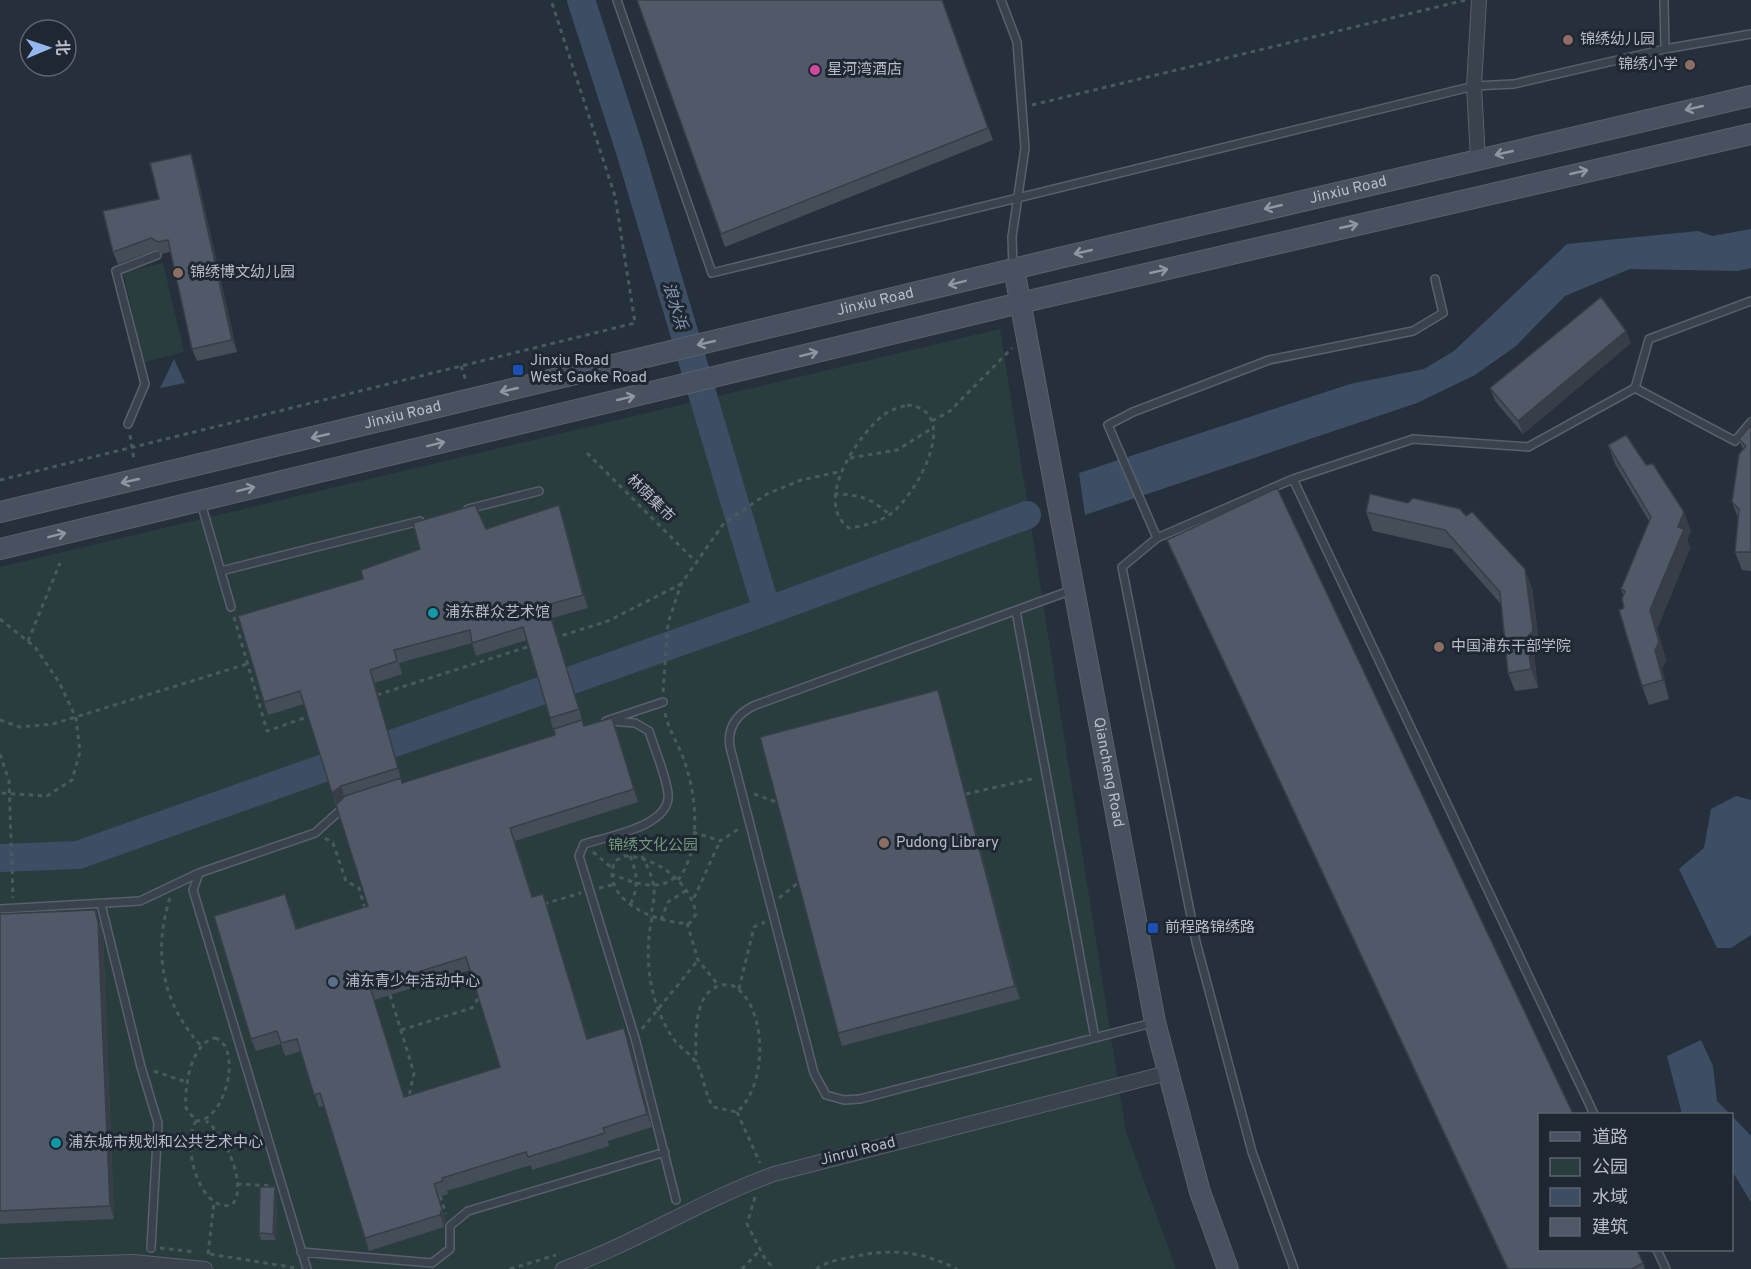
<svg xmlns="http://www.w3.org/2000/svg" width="1751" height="1269" font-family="Overpass,'Noto Sans SC',sans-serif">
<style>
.green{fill:#293d3f}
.water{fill:#3d4e64}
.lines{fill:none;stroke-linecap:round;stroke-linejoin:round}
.river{stroke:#3d4e64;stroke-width:28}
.lane-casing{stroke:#58606b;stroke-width:10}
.street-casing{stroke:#58606b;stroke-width:16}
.secondary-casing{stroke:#58606b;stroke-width:22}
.path{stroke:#485a5d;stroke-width:3;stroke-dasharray:4.5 4.5;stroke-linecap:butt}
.lane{stroke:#3a424d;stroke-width:7}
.street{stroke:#3a424d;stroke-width:14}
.secondary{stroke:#485160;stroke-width:20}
.wall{fill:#454d59;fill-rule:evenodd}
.shaded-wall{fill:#383e48}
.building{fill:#505967;stroke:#383e48;stroke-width:1.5;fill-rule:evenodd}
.oneway{stroke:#9097a4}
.education-dot{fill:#8d6e63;stroke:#1f2732;stroke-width:2}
.hotel-dot{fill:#d1479c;stroke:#1f2732;stroke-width:2}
.transit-dot{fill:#1a4fb4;stroke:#1f2732;stroke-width:2}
.culture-dot{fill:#0f9aa8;stroke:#1f2732;stroke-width:2}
.service-dot{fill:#5c6f8a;stroke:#1f2732;stroke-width:2}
.labels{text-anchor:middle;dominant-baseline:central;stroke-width:6;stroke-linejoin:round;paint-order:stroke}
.poi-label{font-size:15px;fill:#b6bdc8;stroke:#1f2732;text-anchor:start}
.street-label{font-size:15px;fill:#b6bdc8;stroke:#1f2732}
.park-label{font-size:15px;fill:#6f9778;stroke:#1f2732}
.water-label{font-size:16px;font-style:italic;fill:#8094ad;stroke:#1f2732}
</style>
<rect width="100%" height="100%" fill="#26303d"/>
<!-- green -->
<path class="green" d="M163,263L184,352L144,362L123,272Z
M1000,329L1126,1132L1176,1269H0V567Z"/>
<!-- water -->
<path class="water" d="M1751,229V268L1738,271L1630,269L1565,296L1516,346L1475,375L1417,403L1085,515L1079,473L1350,384L1424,369L1454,351L1567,244L1698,231L1712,236Z
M174,359L185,383L160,388Z
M1736,796L1751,800V935L1731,948H1717L1679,869L1704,848L1711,809Z
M1701,1040L1713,1066L1717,1101L1730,1114H1682L1667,1056Z
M1732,1116L1751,1136V1202L1732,1171Z"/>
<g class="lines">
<!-- river -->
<path class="river" d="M581,0L630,151L767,611
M0,858L78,855L767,611L1027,515"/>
<!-- lane casing -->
<g class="lane-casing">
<path id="lane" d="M617,0L712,273L1474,86L1514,84L1665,49L1751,34
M1001,0L1017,42L1025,148L1012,237L1013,267
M1664,0L1665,49
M1635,388L1649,339L1751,301
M128,424L145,384L116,271L157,255
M1293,479L1157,538L1122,567L1196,942L1252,1152L1294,1269
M201,503L231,607
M468,509L539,491
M1157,538L1108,425L1133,412L1269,360L1413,331L1443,313L1435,279
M221,571L420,521
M1072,590L753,706C736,715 727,728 730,747L814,1073L826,1095L844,1100L860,1099L1152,1023
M1016,611L1095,1038
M606,721L663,702
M610,721L635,723L649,731C655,751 665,772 668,793C672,826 609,836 584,844L579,856L635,1038L676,1200
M101,904L141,1067L158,1123L151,1248
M0,909L140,901L199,873
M1594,1114L1293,479L1413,439L1528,447L1635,388L1735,441L1751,422
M1657,1250L1666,1269
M301,1252L432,1263L450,1249V1226L468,1211L665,1152
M307,1269L193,890L199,873L315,833L345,806"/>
</g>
<!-- street casing -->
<g class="street-casing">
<path id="street" d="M1478,159L1474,86L1479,0
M0,1266L133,1262L205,1269
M563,1269C636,1243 701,1200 774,1174L1167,1073"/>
</g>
<!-- secondary casing -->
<g class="secondary-casing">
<g id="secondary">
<path id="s1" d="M1014,269L1155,1022L1200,1192L1228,1269"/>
<path id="s2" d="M0,512L1059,258L1751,96"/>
<path d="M0,549L1020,303L1751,134"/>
</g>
</g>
<!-- path -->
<path class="path" d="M1032,105L1466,0
M461,366L466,381
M907,405C964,410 916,497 889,515C877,523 863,526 849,528C813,502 856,438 882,416C889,410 899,408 907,405Z
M932,421L950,411L1012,348
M130,435L134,460
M587,453L696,562
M850,458L897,450L934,427
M0,480L635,323L615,196L551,0
M834,494C858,494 871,498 889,514
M234,617L267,731L310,716
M0,619L35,647L59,682L76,718L80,752L72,780L47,796L0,793
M554,638L608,621L681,584
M28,641L60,563
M663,692L668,623L681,584L724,523L767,494L801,480L843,471
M377,695L530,646
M665,713C669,732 681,748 686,766C697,801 701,849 678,880
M0,720L20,727L53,724L247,664
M0,754L9,781L13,898
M754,794L779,803
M966,794L1036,778
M693,832L720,841L740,828
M325,838L333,843L346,881L359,888L365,909
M634,840C648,871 661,881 650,917
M593,852L612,868
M624,856C655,856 691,882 696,914L690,923C659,925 598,900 615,861Z
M630,856C637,872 639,887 631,903
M611,874C630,881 656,893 674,878
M599,888L612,885
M170,898C152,953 163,1005 202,1047
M694,898L720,841
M779,898L799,882
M544,904L581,893
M652,918C643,960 650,1006 675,1041C681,1048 689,1053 695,1061C704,1074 704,1093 713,1107L737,1112C766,1087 768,1016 739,990C734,985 729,984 722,985C692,991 696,1039 696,1062
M661,920L668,902L687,890
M687,923L698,960L719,986
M739,989L754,927L765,922
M390,995L414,1073L409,1097
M642,1029L698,960
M401,1030L472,1008L479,997
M215,1038C243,1047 226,1121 196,1121L186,1108C184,1087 191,1043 215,1038Z
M154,1071L186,1082
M737,1112L760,1163
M196,1121C181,1144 199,1213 232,1205C249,1186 224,1133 206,1121
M237,1184L271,1186
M440,1196L446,1214
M755,1197L747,1224L764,1257L774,1269
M160,1248L195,1252
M208,1254L214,1203
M210,1254L296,1268
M510,1269L556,1255
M742,1269L760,1250
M816,1269C826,1262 840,1259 852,1257C890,1248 921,1251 957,1269"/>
<!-- lane -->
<use href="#lane" class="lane"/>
<!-- street -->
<use href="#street" class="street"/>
<!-- secondary -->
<use href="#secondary" class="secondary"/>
</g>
<!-- wall -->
<path class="wall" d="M637,0H942L993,140L725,247Z
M195,166L237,352L197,361L192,349L170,252L162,254L156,250L118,264L113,252L159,199Z
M1631,343L1523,434L1495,401L1490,388Z
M1751,425V571L1742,570L1735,552L1738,518L1732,502L1743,450L1739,439Z
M1608,445L1691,531L1687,539L1690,548L1657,629L1666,660L1662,669L1669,699L1649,705L1642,686L1624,608L1623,595L1621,589L1649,521L1615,464Z
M1408,503L1532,588L1540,650L1534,656L1538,688L1515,691L1508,673L1501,604L1452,549L1373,531L1366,512Z
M559,505L563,518L588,608L552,618L584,726L612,718L638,802L515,841L533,897L547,907L588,1039L629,1040L652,1127L608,1141L609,1146L532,1170L531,1165L447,1191L448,1194L438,1197L446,1222L444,1227L369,1251L324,1106L319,1107L301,1051L285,1056L281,1044L256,1051L251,1039L290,907L297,929L368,906L304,704L268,715L264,702L363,579L486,529ZM527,640L555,735L402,783L375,683L402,674L399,663L472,643L476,656ZM470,970L500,1067L404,1097L374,1000Z
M1167,540L1643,1263L1645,1269H1507L1172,552Z
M942,703L1020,999L842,1046L838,1033Z
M0,914L100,923L103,935L114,1219L0,1224Z
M277,1194L276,1240H261L259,1233Z"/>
<!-- shaded-wall -->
<path class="shaded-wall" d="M191,154L195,166L237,352L232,340Z
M1626,331L1631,343L1523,434L1518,421Z
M559,505L563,518L588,608L583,595Z
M1684,512L1691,531L1687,539L1690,548L1657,629L1666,660L1662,669L1669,699L1663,680L1655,650L1650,610L1678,527Z
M1525,569L1532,588L1540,650L1534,656L1538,688L1531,669L1527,637Z
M547,605L552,618L583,722Z
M370,670L375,683L402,780L398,768Z
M938,690L942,703L1020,999L1015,986Z
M341,786L345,799L337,805L332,793Z
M510,828L515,841L537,910L532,897Z
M543,894L547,907L592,1052L587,1039Z
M95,910L103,935L114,1219L110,1206Z
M624,1028L629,1040L652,1127L647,1114Z
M434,1184L446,1222L444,1227L440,1215Z
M275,1187L277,1194L276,1240L273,1234Z"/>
<!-- building -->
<path class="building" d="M637,0H942L988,128L721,234Z
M191,154L232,340L192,349L168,240L158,242L151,238L113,252L103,211L159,199L150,163Z
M1601,297L1626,331L1518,421L1490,388Z
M1751,425V552H1735L1739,509L1732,502L1739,454L1746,446L1739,439Z
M1626,435L1646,465L1653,464L1684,512L1678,527L1684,529L1650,610L1659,642L1655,650L1663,680L1642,686L1619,610L1624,608L1622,599L1625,591L1621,589L1651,517L1608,445Z
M1277,488L1573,1114H1539V1250H1637L1643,1263L1632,1269H1508L1167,540Z
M1370,494L1408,503L1413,498L1460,509L1466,516L1472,512L1525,569L1533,631L1527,637L1531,669L1508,673L1500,592L1445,530L1366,512Z
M475,505L486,529L559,505L583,595L547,605L579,709L550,718L523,627L472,643L470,630L394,650L397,661L370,670L398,768L341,786L332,793L300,691L264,702L238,616L363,579L361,570L420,549L413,523Z
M938,690L1015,986L838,1033L760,737Z
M612,718L634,789L510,828L532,897L543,894L587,1039L624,1028L647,1114L603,1128L605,1133L528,1157L526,1152L442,1178L443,1181L434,1184L442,1209L440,1215L365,1238L320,1093L314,1095L297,1039L281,1043L277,1031L251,1039L214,916L285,894L296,929L368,906L336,805L345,796L401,778L402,783L555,735L554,729L582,720L584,726ZM466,957L500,1067L404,1097L370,987Z
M95,910L98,922L110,1206L0,1211V914Z
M260,1187H275L273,1234L259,1233Z"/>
<!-- one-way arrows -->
<defs><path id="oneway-shaft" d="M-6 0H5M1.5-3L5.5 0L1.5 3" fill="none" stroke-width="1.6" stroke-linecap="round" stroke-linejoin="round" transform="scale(1.5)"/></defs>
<g class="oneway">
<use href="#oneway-shaft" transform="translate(1694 108) rotate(167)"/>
<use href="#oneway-shaft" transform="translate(1504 153) rotate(167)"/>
<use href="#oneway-shaft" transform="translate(1579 172) rotate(-13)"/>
<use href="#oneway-shaft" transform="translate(1273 207) rotate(167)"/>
<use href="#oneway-shaft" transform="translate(1349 226) rotate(-13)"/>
<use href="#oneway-shaft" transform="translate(1083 252) rotate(167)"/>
<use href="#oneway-shaft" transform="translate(1159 271) rotate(-13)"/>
<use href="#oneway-shaft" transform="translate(957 283) rotate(166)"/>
<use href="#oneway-shaft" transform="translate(706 343) rotate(167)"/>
<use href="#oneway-shaft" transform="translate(809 354) rotate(-14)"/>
<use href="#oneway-shaft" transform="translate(509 390) rotate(167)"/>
<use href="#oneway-shaft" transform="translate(626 398) rotate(-13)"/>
<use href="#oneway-shaft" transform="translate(320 436) rotate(167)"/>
<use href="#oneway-shaft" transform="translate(436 444) rotate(-14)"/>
<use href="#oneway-shaft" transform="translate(130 481) rotate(167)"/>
<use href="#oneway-shaft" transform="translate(246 489) rotate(-14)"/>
<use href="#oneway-shaft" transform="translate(57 535) rotate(-14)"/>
</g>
<!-- markers -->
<g class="education-dot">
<circle cx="1568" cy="40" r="6"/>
<circle cx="1690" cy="65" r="6"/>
<circle cx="178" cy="273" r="6"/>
<circle cx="1439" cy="647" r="6"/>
<circle cx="884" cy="843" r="6"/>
</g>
<circle class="hotel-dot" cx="815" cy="70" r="6"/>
<g class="transit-dot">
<rect x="512" y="364" width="12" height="12" rx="3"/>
<rect x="1147" y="922" width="12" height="12" rx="3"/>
</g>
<g class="culture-dot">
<circle cx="433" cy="613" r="6"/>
<circle cx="56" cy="1143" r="6"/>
</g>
<circle class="service-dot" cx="333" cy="982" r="6"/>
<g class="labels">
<!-- poi labels -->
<g class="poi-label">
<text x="1580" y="40">锦绣幼儿园</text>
<text x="1678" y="65" text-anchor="end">锦绣小学</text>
<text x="827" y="70">星河湾酒店</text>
<text x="190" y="273">锦绣博文幼儿园</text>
<text x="530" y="361">Jinxiu Road<tspan x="530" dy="17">West Gaoke Road</tspan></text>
<text x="445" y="613">浦东群众艺术馆</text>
<text x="1451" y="647">中国浦东干部学院</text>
<text x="896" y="843">Pudong Library</text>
<text x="1165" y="928">前程路锦绣路</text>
<text x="345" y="982">浦东青少年活动中心</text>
<text x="68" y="1143">浦东城市规划和公共艺术中心</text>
</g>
<!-- street labels -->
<g class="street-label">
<text stroke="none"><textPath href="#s2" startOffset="1386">Jinxiu Road</textPath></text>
<text stroke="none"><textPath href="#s2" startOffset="900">Jinxiu Road</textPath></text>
<text stroke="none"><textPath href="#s2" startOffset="414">Jinxiu Road</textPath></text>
<text transform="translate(650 499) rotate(45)">林荫集市</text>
<text stroke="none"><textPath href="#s1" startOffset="512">Qiancheng Road</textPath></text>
<text transform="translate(858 1152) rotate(-14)">Jinrui Road</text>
</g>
<!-- park labels -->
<g class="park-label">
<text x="653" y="846">锦绣文化公园</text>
</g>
<!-- water labels -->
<g class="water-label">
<text transform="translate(674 306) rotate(73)">浪水浜</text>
</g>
</g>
<!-- legend -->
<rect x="1538" y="1113" width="195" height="138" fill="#1f2732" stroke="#5b636e" stroke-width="1.5"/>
<rect x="1550" y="1132" width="30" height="9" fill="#485160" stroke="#5b636e" stroke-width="1.5"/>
<text x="1592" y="1143" font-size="18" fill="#b6bdc8">道路</text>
<rect x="1550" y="1158" width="30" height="18" fill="#293d3f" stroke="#5b636e" stroke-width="1.5"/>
<text x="1592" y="1173" font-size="18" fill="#b6bdc8">公园</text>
<rect x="1550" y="1188" width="30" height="18" fill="#3d4e64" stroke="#5b636e" stroke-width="1.5"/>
<text x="1592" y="1203" font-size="18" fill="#b6bdc8">水域</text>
<rect x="1550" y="1218" width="30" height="18" fill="#505967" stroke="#5b636e" stroke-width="1.5"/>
<text x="1592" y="1233" font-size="18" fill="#b6bdc8">建筑</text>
<!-- north arrow -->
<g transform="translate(48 48) rotate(88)"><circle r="28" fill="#1f2732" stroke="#5b636e" stroke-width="1.5"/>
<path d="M0-4.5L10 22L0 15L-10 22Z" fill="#93b8f0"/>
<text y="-9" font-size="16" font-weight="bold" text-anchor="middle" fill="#b6bdc8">北</text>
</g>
</svg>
